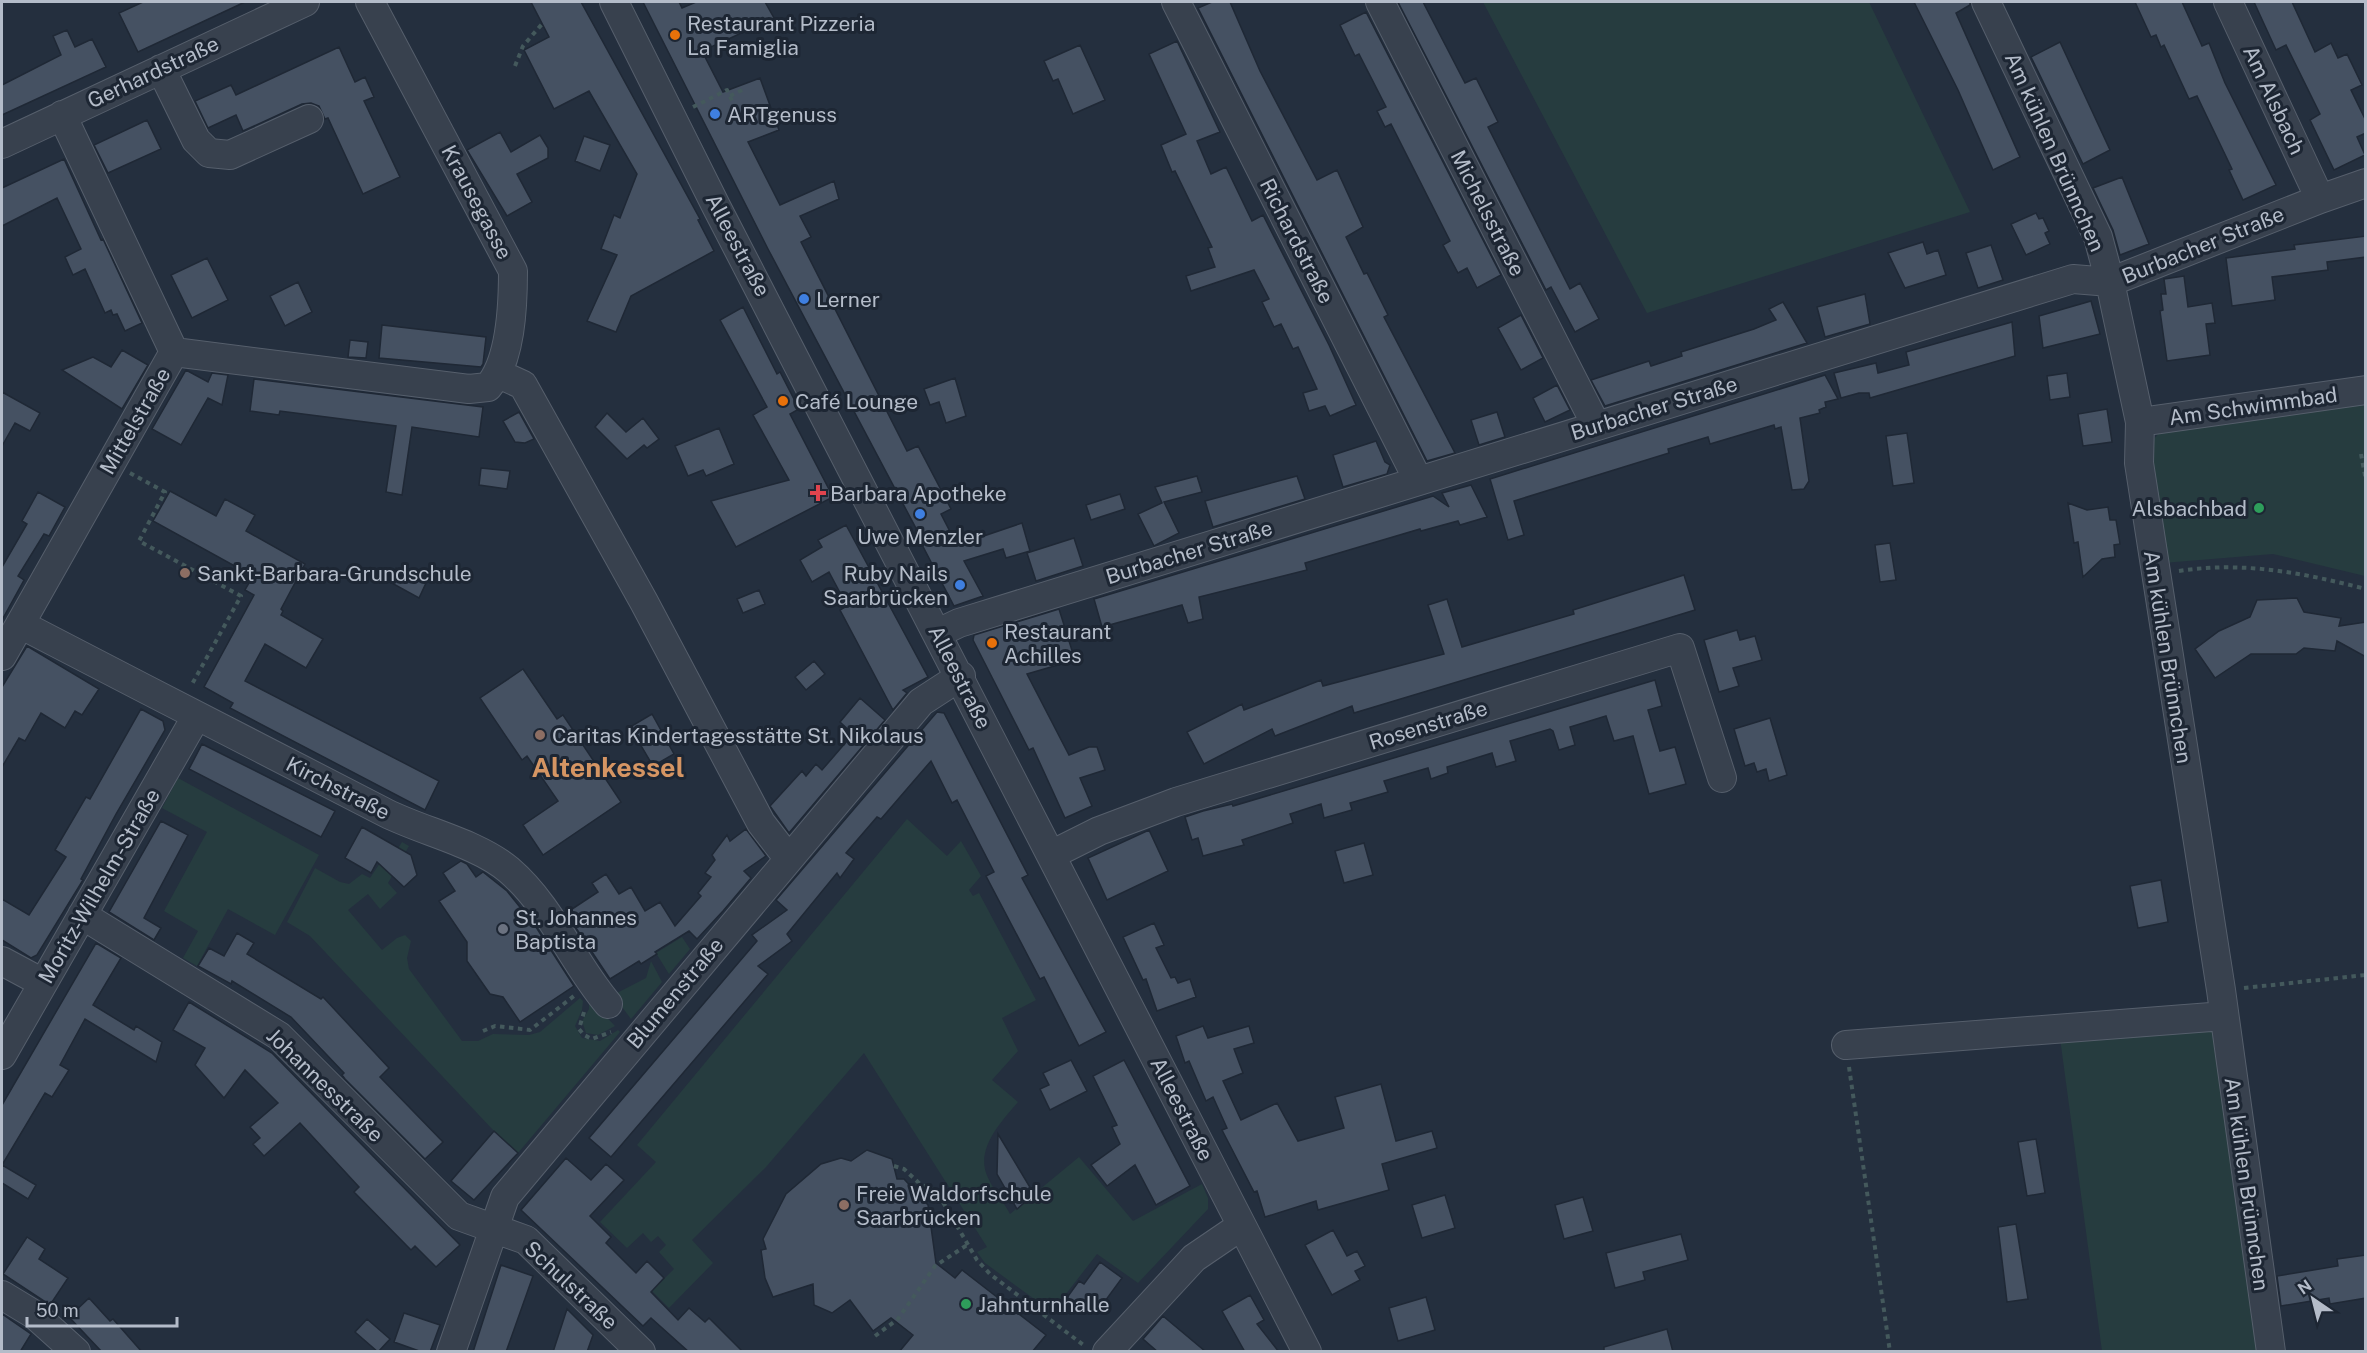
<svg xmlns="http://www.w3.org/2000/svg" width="2367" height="1353" font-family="'Public Sans',sans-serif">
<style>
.green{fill:#263c3f}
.building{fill:#455162;stroke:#1f2835;stroke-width:1.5}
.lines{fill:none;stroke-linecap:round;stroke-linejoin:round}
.minor-casing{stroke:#565f6c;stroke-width:30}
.path{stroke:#44595c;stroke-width:4;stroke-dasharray:4.5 4.5;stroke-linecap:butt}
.minor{stroke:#38414e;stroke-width:28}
.food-dot{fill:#e8710a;stroke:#1d2633;stroke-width:2}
.shop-dot{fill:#3f7fe0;stroke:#1d2633;stroke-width:2}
.health-dot{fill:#e0444e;stroke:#1d2633;stroke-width:2}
.leisure-dot{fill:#2e9e5b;stroke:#1d2633;stroke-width:2}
.education-dot{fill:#8d6e63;stroke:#1d2633;stroke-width:2}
.worship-dot{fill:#6b7280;stroke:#1d2633;stroke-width:2}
.labels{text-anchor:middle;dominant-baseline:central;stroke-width:6;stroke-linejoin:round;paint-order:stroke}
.poi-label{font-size:21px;fill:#b4bcc9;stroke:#1d2633;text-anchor:start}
.street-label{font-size:21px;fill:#b4bcc9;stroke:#1d2633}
.district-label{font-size:27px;font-weight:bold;fill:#d59563;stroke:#1d2633}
</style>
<rect width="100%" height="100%" fill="#242f3e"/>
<!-- green -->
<path class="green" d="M1483,2H1869L1970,212L1647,313Z
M2365,401V576L2273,554L2163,563L2150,443L2163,429Z
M178,778L319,855L275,935L228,909L197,966L183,958L198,931L164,911L207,832L162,808Z
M907,819L947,856L961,841L981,876L969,890L973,896L979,893L1036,1000L1002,1018L1018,1051L992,1080L1018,1102C1003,1120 977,1146 986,1173C991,1187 1003,1201 1010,1214L1079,1157L1133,1221L1202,1184L1208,1198V1209L1138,1283L1097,1254L1052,1312L985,1263L977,1252L987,1247L864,1053L766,1167L692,1240L713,1263L669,1308L652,1291L674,1269L659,1252L666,1245L658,1236L651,1242L643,1233L627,1248L600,1222L656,1162L637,1145Z
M402,842L409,846L388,883L397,893L380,909L368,894L348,910L382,950L397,938L405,935L411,941L407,958L409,969L462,1041H478L493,1034L529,1035L540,1032L580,998L583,1001L582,1010L575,1026L582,1038L600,1041L618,1030L620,1032L518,1153L494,1131L310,936L287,922L315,868L340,882L349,884L362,874L370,878L380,863L387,866Z
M682,937L690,949L669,974L656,953Z
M651,961L662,982L631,1019L613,995L646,978Z
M589,999L615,1026L598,1035L586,1033L582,1021L589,1009Z
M2213,1028L2261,1351H2102L2060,1038Z"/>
<!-- building -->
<path class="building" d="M143,2H245L138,52L119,13Z
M531,2H581L700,219L698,220L714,251L631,296L616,332L587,321L617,255L601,249L614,215L620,218L637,174L589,91L554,109L524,50L549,37Z
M643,2H679L682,8L696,2H765L774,18L702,51L723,92L760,78L779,130L748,142L780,205L834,181L839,199L800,216L811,237L801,242L907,451L918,446L951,509L941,514L957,545L1022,523L1030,551L1006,558L1003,549L964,561L983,596L954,606L917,535L919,534L768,249Z
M1212,2H1230L1260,71L1317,180L1337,170L1363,227L1346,237L1364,274L1367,273L1388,315L1384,317L1455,453L1427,461L1198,8Z
M1398,2H1423L1465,83L1476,78L1498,122L1488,127L1570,289L1580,283L1599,319L1575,332L1551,287L1546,290Z
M1914,2H1970V5L1956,13L2020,157L1993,170L1958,90Z
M2135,2H2182L2202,46L2209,43L2225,83L2276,185L2243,200L2229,170L2232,169L2197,96L2189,99L2164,45L2161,47L2156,35L2151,37Z
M2254,2H2292L2315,52L2331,43L2338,58L2347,54L2362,85L2351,90L2366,121V133L2357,137L2365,155L2334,170L2310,120L2320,114L2286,45L2276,50Z
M1366,12L1501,275L1477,288L1467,268L1458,273L1443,245L1450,241L1391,124L1385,127L1377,111L1386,107L1359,54L1355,56L1340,25Z
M67,30L75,47L92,39L106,67L2,115V85L61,55L53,36Z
M1177,41L1220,132L1197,141L1211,174L1226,167L1252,221L1263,215L1329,345L1356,405L1330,416L1325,406L1309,411L1303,393L1317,389L1298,347L1293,349L1281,324L1274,327L1262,302L1269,299L1254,270L1191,291L1186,276L1215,267L1208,248L1212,247L1175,171L1172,172L1161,145L1186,134L1149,54Z
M2060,42L2110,150L2083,164L2031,57Z
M1080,45L1105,100L1073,114L1058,79L1053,81L1044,61Z
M339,47L355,82L365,77L374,97L364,101L400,177L363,194L328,118L325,119L319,106L311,103L302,104L243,131L236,115L208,128L195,101L231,85L236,95Z
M147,120L161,149L108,173L94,145Z
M500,132L511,152L540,135L548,148V158L517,174L532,202L507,216L467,150Z
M584,136L610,145L600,171L575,161Z
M64,159L101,240L103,239L142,323L125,331L117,314L113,315L111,310L105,313L85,269L73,275L65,257L81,249L57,198L2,226V188Z
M2122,177L2149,244L2120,255L2113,230L2093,188Z
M2036,213L2039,219L2043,218L2049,231L2045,233L2050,244L2026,255L2011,224Z
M2366,236V257L2327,262L2328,270L2272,277L2275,300L2232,306L2226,258L2295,249L2294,245Z
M1923,242L1927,254L1938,250L1946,275L1905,288L1888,253Z
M1991,245L2003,280L1978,288L1966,253Z
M207,258L228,300L192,318L171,275Z
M2184,276L2188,307L2212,303L2215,323L2206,324L2210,355L2167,361L2160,311L2163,310L2161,294H2166L2164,279Z
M298,282L312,312L285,326L270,296Z
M1865,294L1870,324L1825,337L1817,307Z
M2091,301L2100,334L2043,348L2039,316Z
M1783,302L1807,343L1605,406L1591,380L1649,361L1651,366L1682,356L1681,352L1754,329L1776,320L1769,309Z
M743,307L777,374L780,372L799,409L790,414L833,497L736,547L711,501L789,480L753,415L767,407L720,320Z
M1521,315L1543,358L1521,370L1498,328Z
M2012,322L2015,356L1870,398L1869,393H1859L1841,398L1834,373L1876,363L1878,373L1909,365L1906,352Z
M382,325L486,337L483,364L481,367L379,358Z
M350,340L368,342L366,358L348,357Z
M122,350L148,365L122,409L62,370L93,357L111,367Z
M186,370L208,382L212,373L228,375L222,405L208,398L181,445L152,429Z
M2067,373L2070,397L2050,400L2047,376Z
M1825,375L1838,399L1825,402L1826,407L1819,410L1820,413L1800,418L1809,481L1804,489L1792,490L1781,427L1775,429L1774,425L1710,444L1708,437L1668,449L1669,453L1514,501L1524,535L1508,540L1490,479Z
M955,378L966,416L946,423L939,402L930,405L924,389Z
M254,379L483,407L479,437L412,427L402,495L386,492L396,426L280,411L279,415L250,411Z
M1557,385L1570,410L1545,422L1533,398Z
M2,392L40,413L30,431L15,423L2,446Z
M2107,409L2112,442L2083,446L2078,414Z
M519,412L534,439L525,443L515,442L503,421Z
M1497,412L1505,437L1479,445L1471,420Z
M607,413L626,432L643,418L659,439L647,448L644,445L627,459L595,427Z
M719,428L734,464L706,476L703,470L688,476L675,446Z
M1907,433L1914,483L1893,486L1886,436Z
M1376,441L1385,462L1390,465L1387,474L1343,487L1333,455Z
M481,468L510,471L507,489L479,485Z
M1197,476L1202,492L1164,502L1179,533L1154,546L1138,514L1162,503L1155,487Z
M1297,476L1305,499L1213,527L1205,501Z
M1471,485L1487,517L1460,525L1458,521L1421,531L1420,529L1305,563L1307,570L1199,597L1203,619L1188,623L1182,605L1102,627L1094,599L1433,496L1449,507L1442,493Z
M170,491L216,516L225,499L255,515L246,531L305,564L281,609L283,611L281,615L323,639L306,668L265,644L245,681L439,781L425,810L230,708L233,703L204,687L254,595L245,590L253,576L153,521Z
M38,492L65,507L49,536L44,534L18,576L24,580L2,620V567L27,524L22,521Z
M1120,494L1125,509L1091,520L1086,505Z
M2068,503L2087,510L2108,507L2110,520H2116L2120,544L2114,545L2115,557L2102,559L2083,577L2078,542L2074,543Z
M846,525L928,677L903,690L907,693L893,710L840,610L847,606L829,572L812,582L800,560L822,547L818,540Z
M1074,538L1083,566L1036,581L1027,553Z
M1890,543L1896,580L1880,582L1875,545Z
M396,568L426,583L419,598L388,581Z
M1684,575L1695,610L1633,629L1354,713L1352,706L1275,736L1272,729L1204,764L1187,732L1242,704L1244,710L1321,680L1323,686L1444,654L1428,605L1447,599L1462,647L1574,614L1573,610Z
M759,590L765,604L743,613L737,599Z
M2297,598L2304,612L2341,618L2339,626L2366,622V657L2337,641L2335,651L2304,648L2296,654H2251L2215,678L2195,649L2219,631L2250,617L2257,600Z
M1059,609L1075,660L1027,674L1069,755L1089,747H1097L1105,770L1080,778L1092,806L1065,818L1033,748L1029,750L973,640L974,635Z
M1737,630L1740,640L1755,636L1762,660L1733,668L1739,686L1719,692L1704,640Z
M27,646L99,689L82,715L75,711L65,728L41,713L25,741L19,738L2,767V687Z
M814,661L825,674L806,690L795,677Z
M523,669L557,719L563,715L621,802L543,855L523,825L558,801L527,756L522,760L480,698Z
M1655,680L1662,706L1648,710L1660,751L1675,747L1686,784L1649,794L1633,736L1614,741L1606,716L1570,727L1575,745L1559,750L1553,731L1550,729L1510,741L1516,761L1496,767L1492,753L1447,767L1448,773L1431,779L1428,768L1384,781L1388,792L1350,803L1352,810L1324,818L1321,804L1290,814L1293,823L1242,840L1244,845L1203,856L1198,838L1192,840L1185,817L1203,811L1232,804L1233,806Z
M860,698L885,720L789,833L770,806L802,771L806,776L816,764L822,770L853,734L840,722Z
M141,709L163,721L165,730L116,814L81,879L83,880L37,955L31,958L2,940V899L29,915L66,857L55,850L86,797L90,799Z
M937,712L944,713L1028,875L1022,878L1106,1032L1079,1046L1044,977L1040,979L986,876L994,872L957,800L952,803L931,761L881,819L877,817L846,853L854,859L840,878L837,873L787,934L792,941L758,966L768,974L611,1157L589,1138L757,941L752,935L787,910L776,900Z
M652,714L674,754L653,766L630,727Z
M1770,718L1787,775L1769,781L1766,769L1757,772L1754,763L1745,766L1734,729Z
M202,744L335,811L321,837L189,769Z
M161,821L188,835L144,918L161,928L154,940L109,912Z
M362,827L411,855L417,875L404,887L377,862L371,873L345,858Z
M746,829L766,856L744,871L751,878L723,911L697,939L689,931L655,952L657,954L641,964L639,961L610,979L566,913L598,892L592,883L606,874L619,894L631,887L645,911L660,902L675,926L701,896L698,893L711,877L705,873L715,860L712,855L727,835L730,841Z
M1149,830L1168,871L1107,900L1088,858Z
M1364,843L1373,875L1344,883L1335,851Z
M461,861L467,864L476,877L483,872L507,891L536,927L574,986L520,1022L503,997L490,994L467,961V942L439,901L455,891L443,873Z
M2161,880L2168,922L2138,928L2130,886Z
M1154,923L1164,945L1156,948L1171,978L1175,977L1178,983L1190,979L1196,997L1157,1011L1146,979L1143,980L1123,937Z
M237,933L254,943L247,954L321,999L323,997L389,1068L380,1077L443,1142L425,1159L345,1079L342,1075L344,1073L291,1017L232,981L231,984L198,966L209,948L224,956Z
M96,943L121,958L93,1005L134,1030L136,1026L162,1042L156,1062L85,1019L60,1065L69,1070L52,1097L45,1093L2,1165L36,1185L28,1199L2,1183V1105Z
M189,1002L272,1053L460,1245L436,1267L415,1246L411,1250L354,1192L359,1187L300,1123L264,1156L253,1144L260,1138L250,1127L278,1103L245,1070L224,1098L195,1065L205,1048L173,1030Z
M1203,1026L1208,1038L1249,1026L1254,1043L1234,1049L1243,1073L1223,1081L1241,1120L1277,1103L1298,1141L1344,1128L1335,1097L1381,1084L1396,1141L1432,1131L1437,1148L1382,1164L1389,1190L1318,1210L1316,1201L1265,1217L1257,1191L1254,1192L1222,1130L1227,1128L1213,1097L1206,1101L1189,1061L1185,1063L1176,1036Z
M1071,1060L1087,1091L1050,1110L1040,1089L1049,1085L1043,1073Z
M1124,1060L1190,1186L1156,1205L1135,1165L1107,1186L1091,1165L1120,1144L1112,1127L1117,1125L1093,1076Z
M494,1131L518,1153L474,1200L451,1181Z
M998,1134L1034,1194L1017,1209L997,1174Z
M2036,1139L2045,1193L2027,1196L2018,1142Z
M867,1150L892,1159L897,1179H904L928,1205L936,1263L955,1278L962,1270L1046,1335L1032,1352H899L913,1335L891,1318L873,1331L850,1300L832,1313L814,1305L813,1284L773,1297L765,1278L761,1250L766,1249L763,1239L786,1194L821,1164L841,1158L851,1161Z
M566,1158L591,1180L606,1164L624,1180L590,1216L611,1237L606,1243L636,1273L647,1261L664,1278L651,1292L678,1320L689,1308L705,1322L709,1318L743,1352H689L651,1318L643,1326L521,1210Z
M1445,1195L1455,1228L1422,1238L1412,1205Z
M1583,1197L1593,1231L1564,1239L1555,1205Z
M2016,1224L2028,1299L2007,1302L1998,1227Z
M1333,1230L1347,1256L1357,1251L1365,1266L1355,1271L1360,1280L1332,1295L1305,1245Z
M1681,1234L1688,1260L1643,1272L1645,1280L1615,1288L1606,1253Z
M27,1237L45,1249L39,1259L68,1278L50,1305L3,1274Z
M2366,1255V1298L2330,1304L2329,1298L2281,1306L2277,1276L2338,1266L2337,1259Z
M1100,1262L1122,1278L1100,1308L1092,1302L1084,1312L1066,1299L1079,1281L1084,1284Z
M501,1265L533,1276L506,1352H473Z
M1250,1295L1264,1320L1257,1324L1279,1352H1245L1222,1311Z
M1426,1297L1435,1330L1398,1341L1389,1308Z
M89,1298L110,1321L113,1319L142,1352H102L69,1317Z
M567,1309L593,1335L587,1352H553Z
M404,1313L440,1325L430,1352H422L394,1342Z
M2,1314L31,1334L20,1352H2Z
M1163,1316L1206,1352H1158L1143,1339Z
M367,1319L390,1339L378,1352L355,1332Z
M1667,1329L1673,1352H1604V1347Z"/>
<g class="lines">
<!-- minor casing -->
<g class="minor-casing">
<path id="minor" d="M614,2L716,206L1307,1352
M1176,2L1418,480
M1380,2L1596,425
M1986,2L2098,237L2110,282L2140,422L2139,463L2221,990L2271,1352
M2228,2L2320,199
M161,69L196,140L209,153L230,155L309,119
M62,115L174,352
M2,144L305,2
M174,352L469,389L488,387C511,361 513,306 513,271L370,2
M499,374L523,385L644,602L761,823L788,858
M2140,422L2366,390
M20,624C142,687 264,751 386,813C424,832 477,843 509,870C552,907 572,962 608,1004
M938,633L959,623L2073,279L2110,282L2320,199L2366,183
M2,656L174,352
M1051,855L1099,831L1176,802L1680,648L1722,778
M82,915L279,1036L459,1216L526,1240L641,1352
M2,961L43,983
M1846,1045L2224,1016
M2,1055L196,717
M2,1295L35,1315L76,1352
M451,1352L505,1197L921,702L961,676
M1107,1352L1194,1258L1241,1226"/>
</g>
<!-- path -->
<path class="path" d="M515,66L523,46L542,24
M730,96L744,89
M693,107L727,90L735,107L730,109
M2361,454L2366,481
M130,473L165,492L139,541L241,596L191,686
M2179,571C2244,561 2303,573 2366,589
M2244,988L2366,975
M584,1012L579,1029L584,1035L592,1039L611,1032
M483,1031L495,1026L530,1030L574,996
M1849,1067L1890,1352
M894,1166L904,1169L920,1184L937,1192L977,1260L990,1274L1086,1347
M875,1336L898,1319L935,1266L967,1245"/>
<!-- minor -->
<use href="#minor" class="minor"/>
</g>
<!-- markers -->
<g class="food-dot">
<circle cx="675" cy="35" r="6"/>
<circle cx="783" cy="401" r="6"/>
<circle cx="992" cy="643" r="6"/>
</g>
<g class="shop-dot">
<circle cx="715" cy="114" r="6"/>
<circle cx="804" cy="299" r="6"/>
<circle cx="920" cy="514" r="6"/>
<circle cx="960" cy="585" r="6"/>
</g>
<path class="health-dot" d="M815 484h6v6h6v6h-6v6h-6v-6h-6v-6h6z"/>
<g class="leisure-dot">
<circle cx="2259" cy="508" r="6"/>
<circle cx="966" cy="1304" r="6"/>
</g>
<g class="education-dot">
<circle cx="185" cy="573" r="6"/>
<circle cx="540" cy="735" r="6"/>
<circle cx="844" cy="1205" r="6"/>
</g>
<circle class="worship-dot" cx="503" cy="929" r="6"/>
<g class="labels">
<!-- poi labels -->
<g class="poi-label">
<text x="687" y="23">Restaurant Pizzeria<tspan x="687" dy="24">La Famiglia</tspan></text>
<text x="727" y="114">ARTgenuss</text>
<text x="816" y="299">Lerner</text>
<text x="795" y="401">Café Lounge</text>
<text x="830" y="493">Barbara Apotheke</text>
<text x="2247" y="508" text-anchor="end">Alsbachbad</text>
<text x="920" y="536" text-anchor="middle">Uwe Menzler</text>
<text x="197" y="573">Sankt-Barbara-Grundschule</text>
<text x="948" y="573" text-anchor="end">Ruby Nails<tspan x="948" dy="24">Saarbrücken</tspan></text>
<text x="1004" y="631">Restaurant<tspan x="1004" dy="24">Achilles</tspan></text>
<text x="552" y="735">Caritas Kindertagesstätte St. Nikolaus</text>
<text x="515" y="917">St. Johannes<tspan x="515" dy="24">Baptista</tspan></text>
<text x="856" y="1193">Freie Waldorfschule<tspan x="856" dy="24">Saarbrücken</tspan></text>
<text x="978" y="1304">Jahnturnhalle</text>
</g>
<!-- street labels -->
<g class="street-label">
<text transform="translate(153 72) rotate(-25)">Gerhardstraße</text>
<text transform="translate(2274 100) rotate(65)">Am Alsbach</text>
<text transform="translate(2055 152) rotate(66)">Am kühlen Brünnchen</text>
<text transform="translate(477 202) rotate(62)">Krausegasse</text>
<text transform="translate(1488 213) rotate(63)">Michelsstraße</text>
<text transform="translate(1297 241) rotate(63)">Richardstraße</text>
<text transform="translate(738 245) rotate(62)">Alleestraße</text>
<text transform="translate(2203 245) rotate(-22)">Burbacher Straße</text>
<text transform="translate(2253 406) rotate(-8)">Am Schwimmbad</text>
<text transform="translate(1654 408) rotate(-17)">Burbacher Straße</text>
<text transform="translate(135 421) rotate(-60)">Mittelstraße</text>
<text transform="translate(1189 552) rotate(-17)">Burbacher Straße</text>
<text transform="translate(2168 657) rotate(81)">Am kühlen Brünnchen</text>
<text transform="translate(960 677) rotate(63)">Alleestraße</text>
<text transform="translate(1428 725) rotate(-17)">Rosenstraße</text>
<text transform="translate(338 788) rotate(27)">Kirchstraße</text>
<text transform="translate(99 886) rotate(-60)">Moritz-Wilhelm-Straße</text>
<text transform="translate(675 993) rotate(-50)">Blumenstraße</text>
<text transform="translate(325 1085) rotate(44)">Johannesstraße</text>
<text transform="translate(1182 1109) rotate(63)">Alleestraße</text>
<text transform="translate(2247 1184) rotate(82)">Am kühlen Brünnchen</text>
<text transform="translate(571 1285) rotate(43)">Schulstraße</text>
</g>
<!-- district labels -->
<g class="district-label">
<text x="608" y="767">Altenkessel</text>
</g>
</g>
<!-- border -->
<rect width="2367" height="1353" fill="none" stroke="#b4bcc9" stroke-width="6"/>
<!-- north arrow -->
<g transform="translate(2313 1299) rotate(325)" stroke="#1d2633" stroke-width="4.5" paint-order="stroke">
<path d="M0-4.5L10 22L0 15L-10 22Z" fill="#b4bcc9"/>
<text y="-9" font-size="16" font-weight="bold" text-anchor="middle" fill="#b4bcc9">N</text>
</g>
<!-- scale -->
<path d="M27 1317v9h150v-9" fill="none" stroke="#b4bcc9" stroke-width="3"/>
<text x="36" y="1317" font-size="18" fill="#b4bcc9" stroke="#1d2633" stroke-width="4.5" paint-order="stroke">50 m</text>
</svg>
